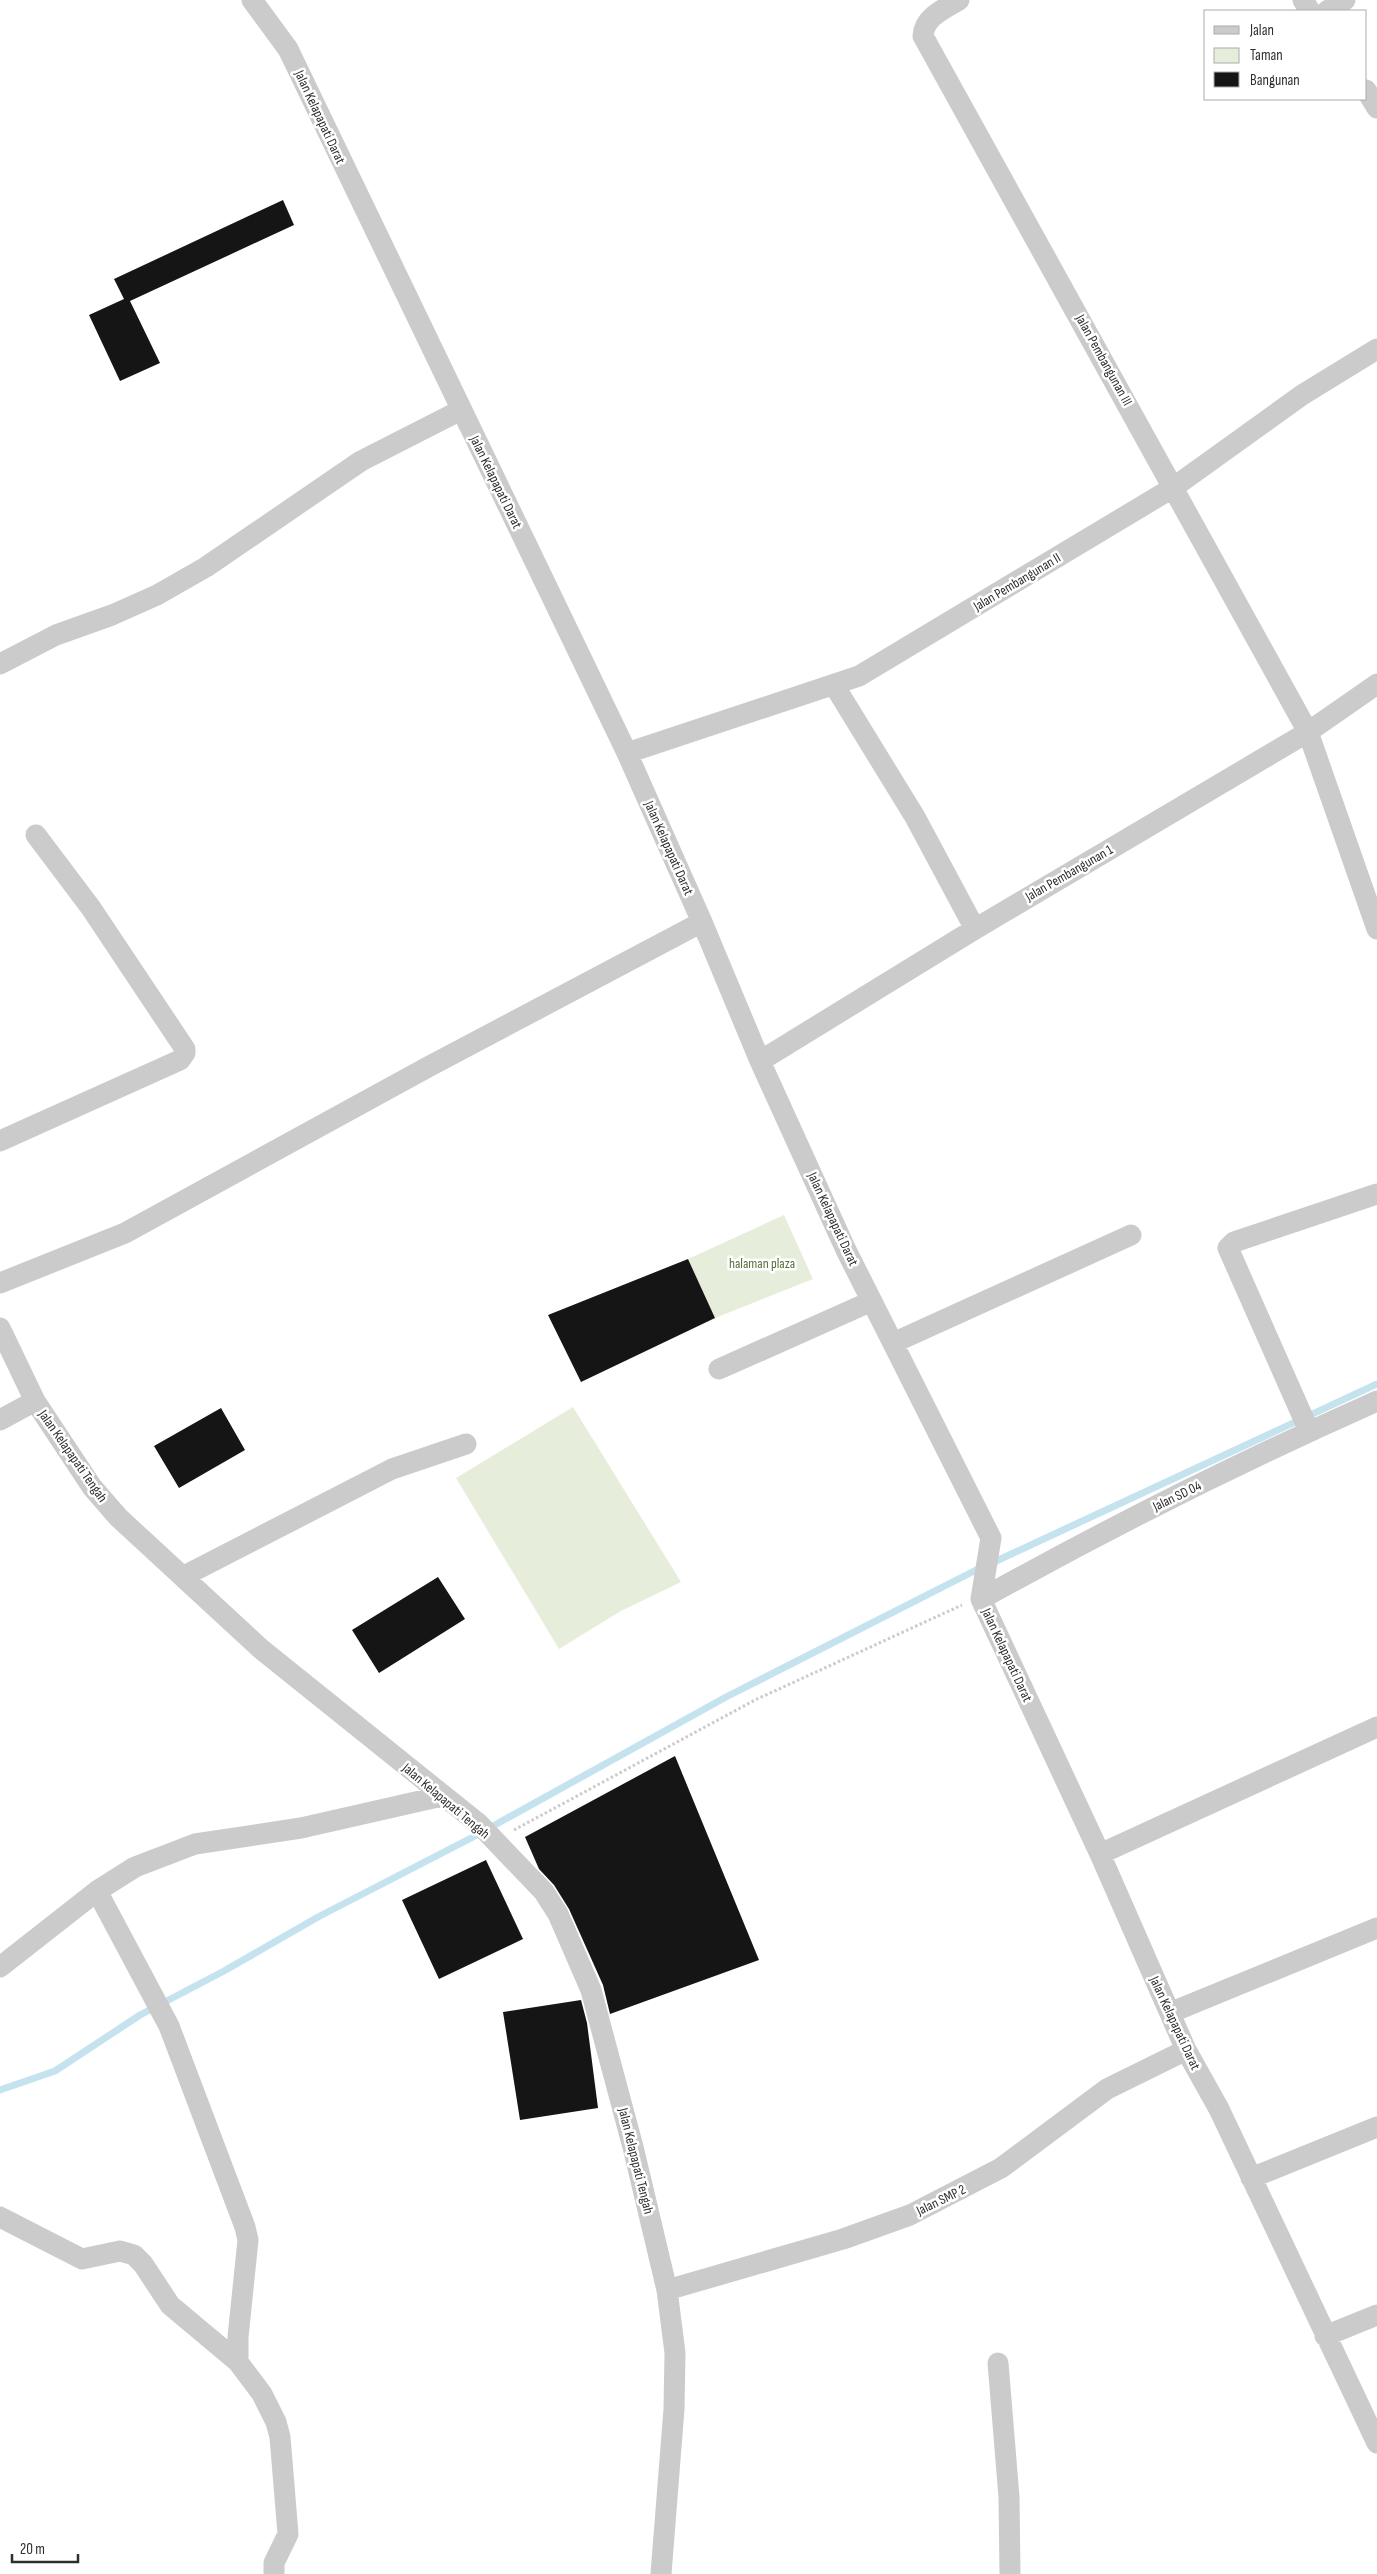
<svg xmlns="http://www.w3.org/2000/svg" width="1377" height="2574" font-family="'Sofia Sans Condensed',sans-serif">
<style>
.green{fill:#e7eddb}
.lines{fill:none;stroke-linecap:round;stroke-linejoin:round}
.stream{stroke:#c5e3ef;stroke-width:7}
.building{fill:#151515}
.path{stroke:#cbcbcb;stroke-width:3;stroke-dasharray:2.5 2.5;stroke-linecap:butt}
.minor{stroke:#cbcbcb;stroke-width:21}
.labels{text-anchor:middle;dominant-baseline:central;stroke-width:5;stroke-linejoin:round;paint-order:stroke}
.street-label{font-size:14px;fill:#2e2e2e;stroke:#fff}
.park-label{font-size:14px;fill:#576e38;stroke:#fff}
</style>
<rect width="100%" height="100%" fill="#fff"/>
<!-- green -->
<path class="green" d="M784,1215L813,1279L715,1318L688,1259Z
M573,1407L681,1582L621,1611L559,1649L456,1478Z"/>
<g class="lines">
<!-- stream -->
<path class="stream" d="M992,1563L1377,1384
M0,2090L55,2071L140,2015L224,1971L318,1917L475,1836L726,1697L982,1567"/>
</g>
<!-- building -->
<path class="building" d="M283,200L294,225L130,301L160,363L120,381L89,315L124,299L114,279Z
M688,1259L715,1318L581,1382L548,1315Z
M221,1408L245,1450L179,1488L154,1446Z
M438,1577L465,1619L379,1673L352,1630Z
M675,1756L759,1960L610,2014L603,1985L569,1909L554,1885L539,1869L525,1837Z
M486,1860L523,1939L439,1979L402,1900Z
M581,2000L587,2023L598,2108L520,2120L503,2012Z"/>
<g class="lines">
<!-- path -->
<path class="path" d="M514,1830L755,1700L962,1605"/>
<!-- minor -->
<path class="minor" d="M252,0L288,49L627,753L702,922L760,1061L846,1250L991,1538L981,1599L1100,1854L1186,2050L1219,2109L1377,2443
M959,0C944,9 924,17 923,36L1308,732L1377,929
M1303,0L1310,11
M1327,11L1345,0
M1366,90L1377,108
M0,664L56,635L112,615L157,595L206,567L361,461L461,410
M834,685L915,817L975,929
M627,753L859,676L1174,487L1302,395L1377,349
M760,1061L975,929L1308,732L1377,684
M0,1141L180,1060L185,1053V1049L91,908L36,835
M0,1283L125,1233L428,1067L702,922
M0,1328L35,1401L92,1487L118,1517L261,1649L479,1824L544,1892L558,1914L591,1990L633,2147L667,2290L675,2353L674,2409L661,2574
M893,1343L1131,1235
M719,1369L872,1301
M0,1420L35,1401
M1309,1431L1228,1248L1234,1242L1377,1194
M184,1576L392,1469L466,1444
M981,1599C1110,1527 1242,1461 1377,1401
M1100,1854L1377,1727
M97,1891L169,2026L245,2227L248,2240L238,2337V2362
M0,1967L97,1891L135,1867L169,1854L195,1844L301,1828L442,1796
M1172,2012L1377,1928
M1251,2178L1377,2127
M0,2217L82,2259L120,2251L134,2255L143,2264L170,2305L238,2362L262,2394L276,2422L280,2437L288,2534L274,2563V2574
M667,2290L843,2239L910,2215L1001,2168L1107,2089L1186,2050
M1325,2336L1377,2315
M998,2363L1009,2497L1010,2574"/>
</g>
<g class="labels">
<!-- street labels -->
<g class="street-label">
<text transform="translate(320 117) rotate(65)">Jalan Kelapapati Darat</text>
<text transform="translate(1104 360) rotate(61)">Jalan Pembangunan III</text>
<text transform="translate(496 482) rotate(64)">Jalan Kelapapati Darat</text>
<text transform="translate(1017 582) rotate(-31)">Jalan Pembangunan II</text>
<text transform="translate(669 848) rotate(66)">Jalan Kelapapati Darat</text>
<text transform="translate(1069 873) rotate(-30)">Jalan Pembangunan 1</text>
<text transform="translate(833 1219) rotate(65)">Jalan Kelapapati Darat</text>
<text transform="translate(73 1456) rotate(55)">Jalan Kelapapati Tengah</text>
<text transform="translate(1177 1496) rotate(-26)">Jalan SD 04</text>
<text transform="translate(1007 1655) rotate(65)">Jalan Kelapapati Darat</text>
<text transform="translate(446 1801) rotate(40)">Jalan Kelapapati Tengah</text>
<text transform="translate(1175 2023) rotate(65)">Jalan Kelapapati Darat</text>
<text transform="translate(636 2161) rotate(76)">Jalan Kelapapati Tengah</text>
<text transform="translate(941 2200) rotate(-26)">Jalan SMP 2</text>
</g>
<!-- park labels -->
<g class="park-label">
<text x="762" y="1263">halaman plaza</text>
</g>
</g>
<!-- legend -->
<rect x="1204" y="10" width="162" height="90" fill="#ffffff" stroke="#ababab"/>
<rect x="1214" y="26" width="25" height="8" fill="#cbcbcb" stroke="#ababab"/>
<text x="1250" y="35" font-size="15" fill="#2e2e2e">Jalan</text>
<rect x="1214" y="48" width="25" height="15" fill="#e7eddb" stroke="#ababab"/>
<text x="1250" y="60" font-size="15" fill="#2e2e2e">Taman</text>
<rect x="1214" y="72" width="25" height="15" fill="#151515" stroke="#ababab"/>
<text x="1250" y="85" font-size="15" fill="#2e2e2e">Bangunan</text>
<!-- scale -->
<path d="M12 2554v8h66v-8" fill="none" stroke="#2e2e2e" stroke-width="2.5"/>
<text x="20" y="2554" font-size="15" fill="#2e2e2e" stroke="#ffffff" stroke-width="4" paint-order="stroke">20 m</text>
</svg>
